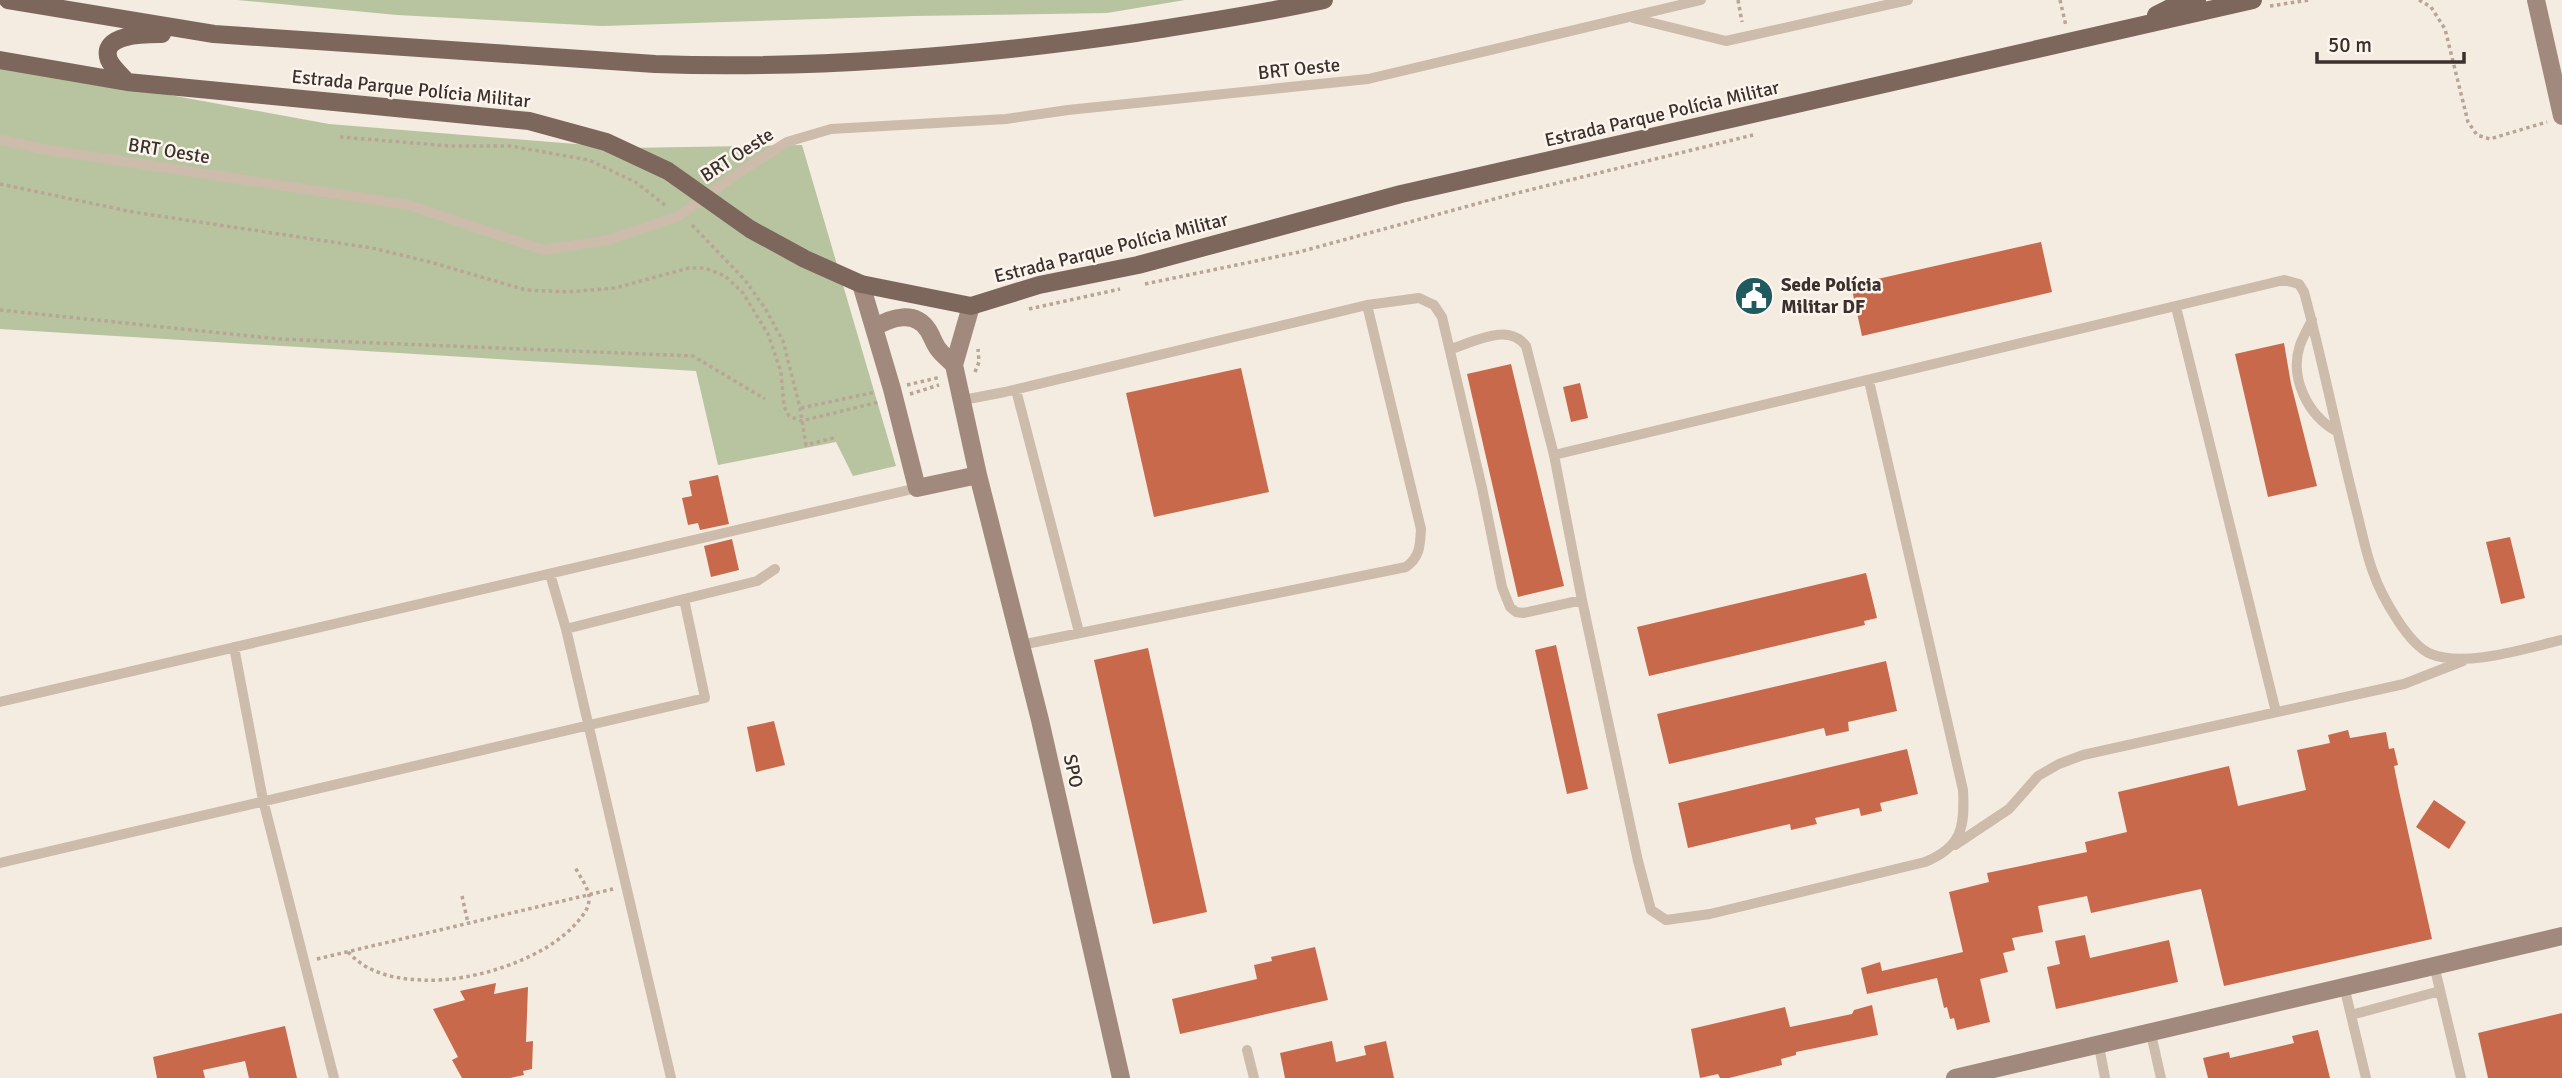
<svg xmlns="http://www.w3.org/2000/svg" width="2562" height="1078" font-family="Signika,sans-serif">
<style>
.green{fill:#b8c4a0}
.building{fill:#c8694b}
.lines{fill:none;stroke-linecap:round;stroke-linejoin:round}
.path{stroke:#b9a596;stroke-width:3.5;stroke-dasharray:3.5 3.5;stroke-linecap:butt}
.lane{stroke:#cdbbac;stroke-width:10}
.secondary{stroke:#a18a7d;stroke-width:18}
.primary{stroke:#7d675c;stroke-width:18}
.labels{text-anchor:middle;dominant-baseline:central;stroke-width:5;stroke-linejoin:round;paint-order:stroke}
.street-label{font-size:19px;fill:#3b302b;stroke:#fbf5ee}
.poi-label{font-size:19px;font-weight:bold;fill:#3b302b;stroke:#fbf5ee;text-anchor:start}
</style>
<rect width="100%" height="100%" fill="#f4ebe1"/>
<!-- green -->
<path class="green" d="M237,0H1185L1107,13L914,16L602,26L397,15Z
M0,64L329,124L626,148L802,145L896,466L853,476L836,442L718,465L696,371L0,329Z"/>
<!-- building -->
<path class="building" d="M2041,242L2052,292L1862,336L1851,285Z
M2284,343L2291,384L2317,486L2268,497L2235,354Z
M1511,364L1564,586L1518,597L1467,374Z
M1241,368L1269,492L1154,517L1126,393Z
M1580,383L1588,418L1571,422L1563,387Z
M718,475L729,524L700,530L698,523L688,525L682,498L692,496L689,481Z
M2510,537L2525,598L2501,604L2486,542Z
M732,539L739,570L711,577L704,546Z
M1866,573L1877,618L1864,621L1865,625L1649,676L1637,627Z
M1556,645L1588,789L1567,794L1535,650Z
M1148,648L1207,912L1153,924L1094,660Z
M1886,661L1897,711L1848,722L1849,731L1826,736L1824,728L1669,764L1657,714Z
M774,721L785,765L756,772L747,727Z
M2348,730L2350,738L2386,732L2389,749L2394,748L2398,765L2394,766L2399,791L2432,939L2224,986L2201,889L2091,913L2087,896L2038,906L2043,932L2012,938L2015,950L2003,953L2008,972L1980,979L1990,1022L1957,1030L1954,1018L1950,1019L1947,1007L1944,1008L1937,978L1867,994L1861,968L1880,962L1882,971L1963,952L1949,892L1989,882L1987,873L2087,852L2085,842L2127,832L2118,792L2229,766L2238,806L2306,790L2297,750L2330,743L2328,735Z
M1907,749L1918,794L1880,803L1882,811L1861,816L1859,808L1815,818L1817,824L1791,830L1790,824L1688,848L1678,803Z
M2434,800L2466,822L2449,849L2416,827Z
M2085,935L2090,958L2169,940L2178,982L2056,1009L2047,967L2060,964L2055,941Z
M1315,947L1328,1000L1180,1034L1172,999L1257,979L1254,965L1272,961L1271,957Z
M496,983L494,994L528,987L526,1042L533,1041L532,1069L523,1071L524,1075L510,1078H462L452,1060L458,1057L433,1009L465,1000L460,991Z
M1872,1005L1878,1035L1796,1052V1055L1781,1059L1782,1065L1729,1078H1720L1718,1074L1700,1078L1691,1029L1785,1007L1790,1027L1852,1014L1854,1010Z
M2562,1013V1078H2488L2478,1033Z
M285,1026L297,1078H249L245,1061L203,1070L205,1078H157L153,1057Z
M2318,1030L2330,1078H2208L2203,1058L2229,1052L2230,1058L2294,1043L2292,1036Z
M1332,1041L1336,1062L1366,1055L1364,1046L1386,1041L1394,1078H1285L1280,1053Z"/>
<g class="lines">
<!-- path -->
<path class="path" d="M1738,0L1742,22
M2060,0L2066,26
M2419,0L2431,7L2445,29L2468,122L2477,135L2490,139L2547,122
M2270,6L2309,0
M340,137L451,146H510L589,160L637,183L666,206
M0,184L133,212L372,248L430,262L526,290L567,292L615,288L689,268H705L725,276L743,293L768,334L781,372L784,406L789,416L801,421L879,402
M692,225L744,279L765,308L783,341L800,408L806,445L837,437
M1145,284L1299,252L1509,195L1753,135
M1029,309L1120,289
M0,310L279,339L693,356L765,399
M975,372L979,362L978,349
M907,385L941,377
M910,394L939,385
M801,408L876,392
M462,896L468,923
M348,952C367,973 394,979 422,980C471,983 548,959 579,920C585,913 590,906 589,896C588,887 579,875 575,867
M317,959L613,889"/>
<!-- lane -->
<path class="lane" d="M1633,18L1726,41L1908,0
M0,140L43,149L409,205L544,250L608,240L679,216L734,176L787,142L831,129L1006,119L1068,110L1368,79L1701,0
M2176,307L2276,712
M2312,320C2308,328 2303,337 2300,345C2289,378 2308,415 2336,431
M1451,349C1474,342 1508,322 1526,346L1554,455L1582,600L1638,861L1651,910L1666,920L1710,914L1925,862C1962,847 1965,827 1963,790L1869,381
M1016,390L1079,632
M963,400L1005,392L1367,305L1419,298L1434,305L1442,317L1482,488L1502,587L1510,607L1516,612L1523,613L1582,600
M1554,455L2284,280L2299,284L2304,292C2323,362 2337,434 2355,505C2361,527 2365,551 2373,572C2381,595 2408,645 2431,654C2465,668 2526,648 2562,640
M550,574L566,629L671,1078
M684,599L757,581L775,569
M1021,645L1406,567C1420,557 1420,546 1421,529L1367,305
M234,647L263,800L334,1078
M0,702L917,488
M1955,845L2009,809L2038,776L2059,764L2083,755L2404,684L2463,661
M0,863L705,698L684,599L566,629
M2434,965L2461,1078
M2344,986L2366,1078
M2351,1015L2440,991
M2151,1034L2161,1078
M2099,1046L2105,1078
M1247,1050L1254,1078"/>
<!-- secondary -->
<path class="secondary" d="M2536,0L2562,116
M861,284L892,389L917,488L978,475
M971,306L954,365L978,475L1040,720L1121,1078
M874,328C891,317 915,310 928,330C932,336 934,344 939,350C943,355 949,360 954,365
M1955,1078L2562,936"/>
<!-- primary -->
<path class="primary" d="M8,0L214,34L655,64C816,70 977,56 1136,33C1199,23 1261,14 1324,0
M2156,15L2174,6L2197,0
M0,60L127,82L529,121L606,142L668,171L750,229L805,259L861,284L971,306L1039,285L1138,265L1401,194L2253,0
M127,82C122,76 112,67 109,60C99,33 148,34 162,34"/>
</g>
<!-- icons -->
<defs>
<g id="civic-disc" transform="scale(2.0125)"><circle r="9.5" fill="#1f5a5e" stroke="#fbf5ee"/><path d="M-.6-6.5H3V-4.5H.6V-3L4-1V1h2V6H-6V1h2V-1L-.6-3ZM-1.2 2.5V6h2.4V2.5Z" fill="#fff"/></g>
</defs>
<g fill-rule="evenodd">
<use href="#civic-disc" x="1754" y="296"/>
</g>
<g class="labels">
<!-- street labels -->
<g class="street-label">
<text transform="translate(1299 69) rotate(-6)">BRT Oeste</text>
<text transform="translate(411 89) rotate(6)">Estrada Parque Polícia Militar</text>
<text transform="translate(1662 114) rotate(-13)">Estrada Parque Polícia Militar</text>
<text transform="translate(169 151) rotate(9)">BRT Oeste</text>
<text transform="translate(737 155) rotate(-33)">BRT Oeste</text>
<text transform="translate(1111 248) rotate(-14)">Estrada Parque Polícia Militar</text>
<text transform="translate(1073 771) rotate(78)">SPO</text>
</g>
<!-- poi labels -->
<g class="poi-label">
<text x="1781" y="285">Sede Polícia<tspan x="1781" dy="22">Militar DF</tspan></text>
</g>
</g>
<!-- scale -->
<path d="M2317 52v10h147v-10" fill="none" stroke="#3b302b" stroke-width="3.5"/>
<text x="2328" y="52" font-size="21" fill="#3b302b" stroke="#fbf5ee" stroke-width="5" paint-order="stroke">50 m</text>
</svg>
